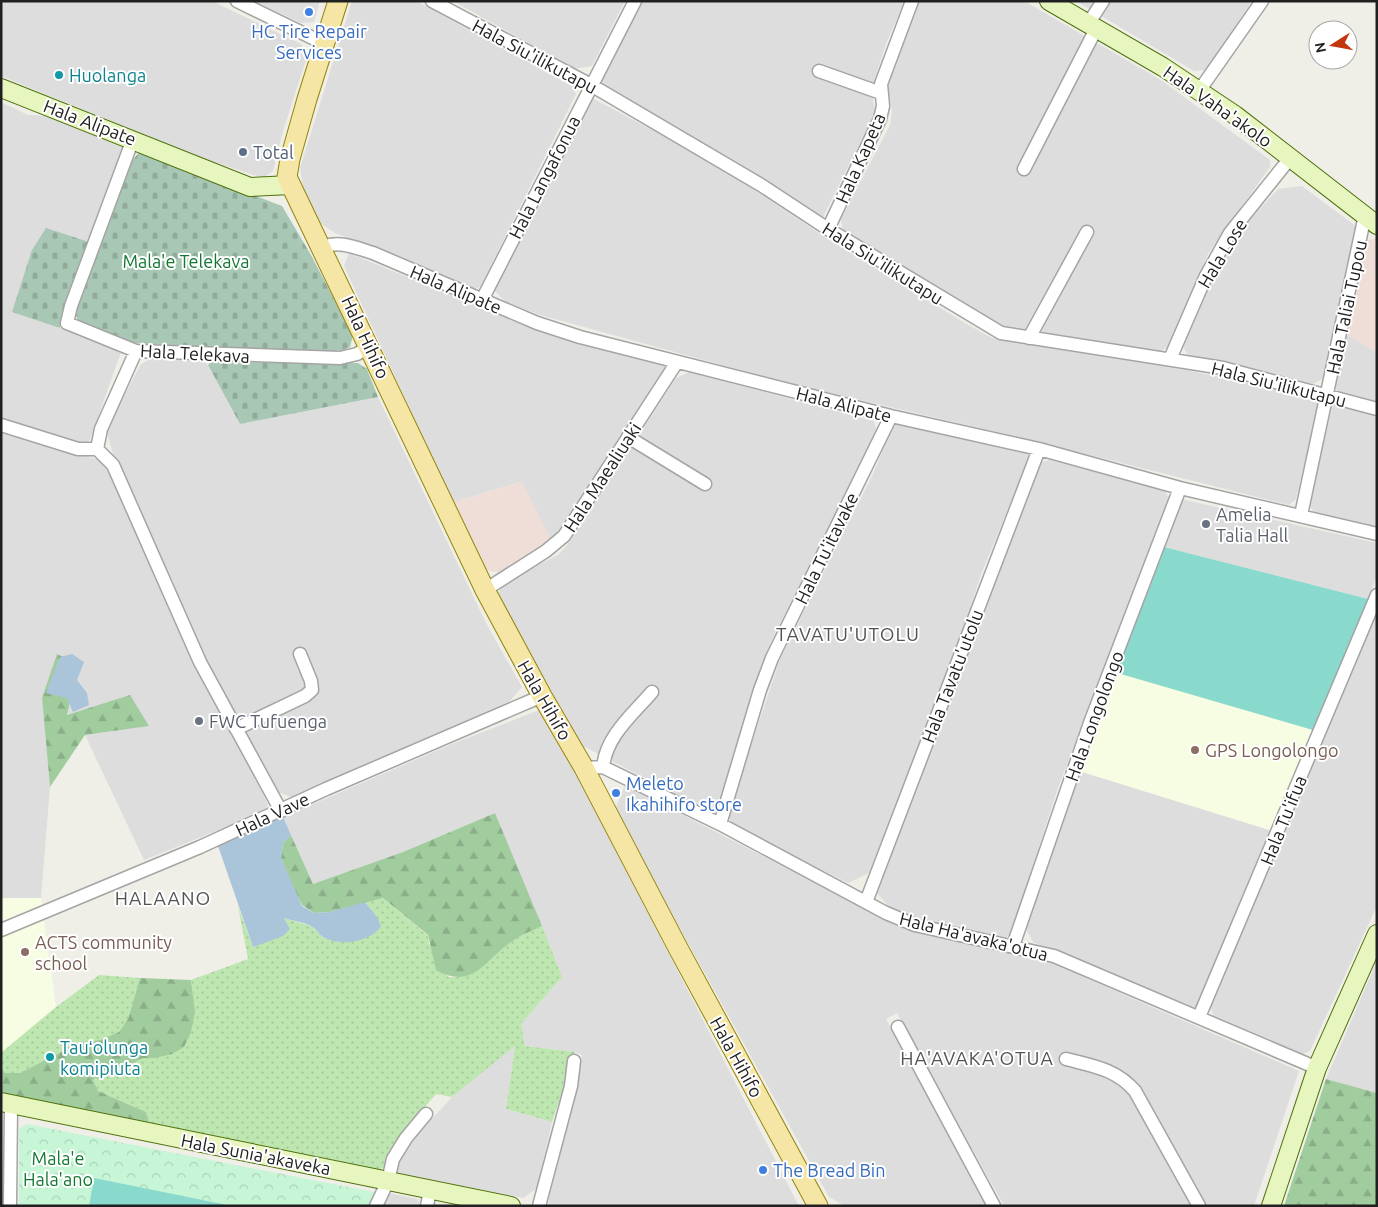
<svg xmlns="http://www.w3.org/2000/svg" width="1378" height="1207" font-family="Ubuntu,sans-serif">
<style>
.residential{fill:#dedddd}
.commercial{fill:#efded7}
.education{fill:#f7fde2}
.grass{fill:url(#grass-dots)}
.forest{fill:url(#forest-firs)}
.cemetery{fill:url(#cemetery-stones)}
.park{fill:url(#park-crowns)}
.pitch{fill:#8ad9cd}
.water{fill:#aac4da}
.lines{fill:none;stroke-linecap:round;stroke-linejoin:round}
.street-casing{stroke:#a4a4a4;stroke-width:15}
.secondary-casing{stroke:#4e710c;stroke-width:20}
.primary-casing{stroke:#928509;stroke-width:21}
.street{stroke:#fff;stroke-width:12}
.secondary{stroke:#e6f6be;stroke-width:18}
.primary{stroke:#f6e6a5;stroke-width:19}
.shop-dot{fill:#3f7fe0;stroke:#fff;stroke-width:2}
.culture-dot{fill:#0f9aa8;stroke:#fff;stroke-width:2}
.service-dot{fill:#5c6f8a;stroke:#fff;stroke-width:2}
.worship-dot{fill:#6b7280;stroke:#fff;stroke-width:2}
.education-dot{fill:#8d6e63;stroke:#fff;stroke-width:2}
.labels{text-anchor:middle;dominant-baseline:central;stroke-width:4;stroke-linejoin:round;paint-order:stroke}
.shop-label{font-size:18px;fill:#366cbe;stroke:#fff;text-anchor:start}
.street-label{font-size:18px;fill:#202020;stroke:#fff}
.culture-label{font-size:18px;fill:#0d838f;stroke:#fff;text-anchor:start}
.service-label{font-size:18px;fill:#4e5e75;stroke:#fff;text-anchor:start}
.park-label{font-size:18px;fill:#137833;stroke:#fff}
.worship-label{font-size:18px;fill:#5b616d;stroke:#fff;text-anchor:start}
.education-label{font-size:18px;fill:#785e54;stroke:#fff;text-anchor:start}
.neighbourhood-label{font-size:19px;letter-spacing:1px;fill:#535353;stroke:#fff}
</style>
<defs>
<pattern id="grass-dots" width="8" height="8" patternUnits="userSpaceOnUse" patternTransform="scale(1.25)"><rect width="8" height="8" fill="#bee6b0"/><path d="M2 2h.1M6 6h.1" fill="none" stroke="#a3c597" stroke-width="1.8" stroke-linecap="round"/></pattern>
<pattern id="forest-firs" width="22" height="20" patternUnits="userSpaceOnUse" patternTransform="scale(1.25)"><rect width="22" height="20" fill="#a1cc9e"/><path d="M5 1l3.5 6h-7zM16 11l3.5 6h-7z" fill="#8aaf88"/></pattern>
<pattern id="cemetery-stones" width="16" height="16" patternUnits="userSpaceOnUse" patternTransform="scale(1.25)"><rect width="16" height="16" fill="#a9c7b5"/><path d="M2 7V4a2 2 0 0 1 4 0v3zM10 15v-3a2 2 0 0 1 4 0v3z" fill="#91ab9b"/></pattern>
<pattern id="park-crowns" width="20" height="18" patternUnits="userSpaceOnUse" patternTransform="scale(1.25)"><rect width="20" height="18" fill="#c7f6d6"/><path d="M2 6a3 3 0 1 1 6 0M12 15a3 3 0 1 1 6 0" fill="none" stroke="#abd3b7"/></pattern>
</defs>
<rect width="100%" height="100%" fill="#f0efe7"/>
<!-- residential -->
<path class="residential" d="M1,1H212L301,44L307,57L284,128L273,171L263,178L205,159L1,76Z
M254,1H320L314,22L301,23Z
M352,1H416L572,86L576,94L480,287L474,289L335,233L320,223L303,188L300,168Z
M453,1H625L592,66L574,69Z
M642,1H904L886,44L874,81L873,100L876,116L860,143L823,217L739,163L600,84L608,64Z
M919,1H1024L1161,80L1270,160V167L1208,254L1171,344L1160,352L1003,326L843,230L841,219L890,125L892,111L888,86Z
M1076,1H1252L1206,70L1194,71Z
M592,98L666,137L739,180L825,237L965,323L992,338L1186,370L1275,388L1320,401L1296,499L1289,505L1014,436L788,383L540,315L506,302L493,289Z
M1,102L28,115L48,116L129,150L89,242L13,312L60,328L121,352L90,440L83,444L1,418Z
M1302,186L1357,227L1326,377L1313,384L1189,356L1183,347L1221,257L1242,228L1278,189Z
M349,253L511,320L575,342L664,363L666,370L554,546L521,482L453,502L344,266Z
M1346,334L1377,352V403L1338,392L1334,386Z
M159,355L203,360L208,365L240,424L378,397L486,623L522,687L510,701L294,798L278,792L202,659L173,582L115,461L106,429L141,364Z
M689,372L874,421L877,433L772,640L761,667L720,803L708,811L581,745L498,594L504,583L559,554L567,545L676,378Z
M1338,402L1377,414V527L1314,512L1309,505L1332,407Z
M898,424L1027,452L1029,458L980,577L965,626L869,873L848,883L732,825L728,814L780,659L873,474L892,427Z
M1,430L102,461L108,468L218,706L268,804L266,811L144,860L85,735L149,726L67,716L79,664L42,698L50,787L41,898H1V618L3,604L1,603Z
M1049,460L1165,491L1169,499L1058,788L1010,935L1004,939L920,920L890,908L876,892L1038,463Z
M1181,499L1377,543V576L1368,599L1164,547Z
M1377,610V906L1310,1051L1301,1055L1215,1020L1209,1004L1286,831Z
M542,709L574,766L620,859L799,1206H548L552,1179L582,1055L575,1052L525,1046L521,1024L562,977L495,813L403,852L313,884L283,817L452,744Z
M1079,771L1273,831L1196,1007L1188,1009L1033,942L1026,929Z
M625,785L875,914L913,930L1042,959L1299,1071L1254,1206H1205L1135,1080L1124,1087L1132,1096L1192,1206H1004L897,1013L886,1019L988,1206H845L829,1197L638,853L616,807Z
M1377,961V1093L1326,1079Z
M515,1045L506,1109L552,1122L537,1188L524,1198L396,1173L398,1160L406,1147L452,1097Z
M388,1193L418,1199L420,1206H382Z"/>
<!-- commercial -->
<path class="commercial" d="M1377,238V352L1346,334L1365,241Z
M522,482L554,546L501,573L486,570L453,502Z
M1,1117L3,1119V1206H1Z"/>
<!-- education -->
<path class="education" d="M1114,672L1313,730L1273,831L1079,771Z
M1,898H41L56,1007L1,1053Z"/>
<!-- grass -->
<path class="grass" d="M383,898L428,936L429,944L448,977C479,980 490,956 513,940C522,934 532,931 542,926L562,977L521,1024L525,1046L575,1052L552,1122L506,1109L515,1046L452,1097L436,1094L407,1128L386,1166L378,1171L150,1126L146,1112L98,1091L93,1080L104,1070L132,1064L143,1058H155L193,996L191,980L248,959L238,906L253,947L290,929L284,918L311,926L324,938L337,941L377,917L365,902Z
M99,975L140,978L128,1019L119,1032L100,1040L80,1042L20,1073H5L1,1068V1053L56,1007Z"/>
<!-- forest -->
<path class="forest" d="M57,654L79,664L67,715L130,695L149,726L85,735L50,787L42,698Z
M495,813L542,926C532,931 522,934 514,940C485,959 474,991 436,970L428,935L383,898L330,912L314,913L302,905L293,887L281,858L283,843L291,835L313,884L403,852Z
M140,978L191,980L195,1012L191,1032L184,1047L172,1054L155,1058H143L132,1064L104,1070L93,1080L98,1091L146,1112L150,1126L1,1097V1068L5,1073H20L80,1042L100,1040L119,1032L128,1019Z
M1326,1079L1377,1093V1206H1284Z"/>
<!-- cemetery -->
<path class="cemetery" d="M140,151L282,206L311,255L353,335L350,347L343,350L312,353L133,343L79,322L74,311L132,161Z
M46,228L89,242L60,328L12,312L32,250Z
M211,362L358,363L367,369L378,397L240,424L208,365Z"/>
<!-- park -->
<path class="park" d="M27,1124L374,1192L368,1206H19V1129Z"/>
<!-- pitch -->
<path class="pitch" d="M1164,547L1368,599L1313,730L1114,672Z
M94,1178L232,1206H89Z"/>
<!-- water -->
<path class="water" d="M72,654L84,662L77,680L87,693L89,705L73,712L67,698L46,693L60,657Z
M283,817L291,835L283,843L281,858L302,906L314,913L330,912L365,902L377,917L381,926C371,942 340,947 323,937C319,934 316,929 311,926C304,922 293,921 284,918L290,929L283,936L253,947L218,846Z"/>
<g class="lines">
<!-- street casing -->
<g class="street-casing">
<path id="street" d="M237,1L325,44
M432,1L591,85L761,185L828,229L1001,333L1223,368L1377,409
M1088,24L1103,1
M819,71L881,93
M1199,91L1262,1
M133,139L71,306L67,323L136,351L340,358L357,354L370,346
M1024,169L1096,29
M828,229L880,119L883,106L881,84L912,1
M323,247C340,240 356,248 373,253L537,323L580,337L891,416L1039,449L1180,488L1377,534
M482,300L635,1
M1029,338L1087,232
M136,351L101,429L97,449L113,465L200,662L281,811
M1170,359L1206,276L1230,233L1291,157
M1,425L78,449H97
M628,437L705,484
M1301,515L1365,215
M485,590L546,551L564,536L677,362
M236,729L305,696L312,690L311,681L300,654
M603,767C606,736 633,714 652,692
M584,768L603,767L720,824L886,913L915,925L1054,956L1317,1068
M720,824L760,690L772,658L891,416
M866,902L1039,449
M1,930L200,847L326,789L542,696
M1013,946L1090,723L1180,488
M1199,1017L1377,595
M898,1027L994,1206
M1066,1059C1093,1066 1116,1069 1135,1091L1199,1206
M10,1206L11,1104
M376,1206L388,1181L393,1159L406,1138L426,1114
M427,1206L430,1190
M539,1206L571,1086L574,1061"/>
</g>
<!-- secondary casing -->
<g class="secondary-casing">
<path id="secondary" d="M1049,1L1163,67L1235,115L1377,225
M1,88L250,187L291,185
M1,1102L511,1206
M1271,1206L1317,1068L1377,934"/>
</g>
<!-- primary casing -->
<g class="primary-casing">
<path id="primary" d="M338,1L307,99L290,159L287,177L485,590L542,696L584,768L678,948L818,1206"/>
</g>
<!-- street -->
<use href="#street" class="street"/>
<!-- secondary -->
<use href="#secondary" class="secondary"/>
<!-- primary -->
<use href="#primary" class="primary"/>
</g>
<!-- markers -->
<g class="shop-dot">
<circle cx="309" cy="12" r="5"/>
<circle cx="616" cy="793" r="5"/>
<circle cx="763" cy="1170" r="5"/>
</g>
<g class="culture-dot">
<circle cx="59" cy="75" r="5"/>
<circle cx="50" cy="1057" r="5"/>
</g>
<circle class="service-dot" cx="243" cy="152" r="5"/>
<g class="worship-dot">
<circle cx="1206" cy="524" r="5"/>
<circle cx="199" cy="721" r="5"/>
</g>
<g class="education-dot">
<circle cx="1195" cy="750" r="5"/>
<circle cx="25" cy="952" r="5"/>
</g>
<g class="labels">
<!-- shop labels -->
<g class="shop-label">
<text x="309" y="31" text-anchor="middle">HC Tire Repair<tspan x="309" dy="21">Services</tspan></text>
<text x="626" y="783">Meleto<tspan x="626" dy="21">Ikahihifo store</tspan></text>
<text x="773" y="1170">The Bread Bin</text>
</g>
<!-- street labels -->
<g class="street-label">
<text transform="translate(535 56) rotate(28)">Hala Siu'ilikutapu</text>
<text transform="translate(1218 106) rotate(35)">Hala Vaha'akolo</text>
<text transform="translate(90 122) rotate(21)">Hala Alipate</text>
<text transform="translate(860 158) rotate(-66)">Hala Kapeta</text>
<text transform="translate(544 177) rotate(-63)">Hala Langafonua</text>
<text transform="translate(1222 253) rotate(-59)">Hala Lose</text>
<text transform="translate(883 263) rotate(32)">Hala Siu'ilikutapu</text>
<text transform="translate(456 289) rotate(23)">Hala Alipate</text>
<text transform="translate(1346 307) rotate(-78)">Hala Taliai Tupou</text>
<text transform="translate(366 337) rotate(65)">Hala Hihifo</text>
<text transform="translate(195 353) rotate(3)">Hala Telekava</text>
<text transform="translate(1279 384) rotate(14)">Hala Siu'ilikutapu</text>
<text transform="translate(844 404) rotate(14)">Hala Alipate</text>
<text transform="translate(602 477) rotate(-57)">Hala Maealiuaki</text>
<text transform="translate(826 548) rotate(-64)">Hala Tu'itavake</text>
<text transform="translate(952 676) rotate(-69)">Hala Tavatu'utolu</text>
<text transform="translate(545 700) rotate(60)">Hala Hihifo</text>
<text transform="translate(1094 716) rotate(-70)">Hala Longolongo</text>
<text transform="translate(272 814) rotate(-25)">Hala Vave</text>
<text transform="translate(1283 820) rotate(-68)">Hala Tu'ifua</text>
<text transform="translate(974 936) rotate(14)">Hala Ha'avaka'otua</text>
<text transform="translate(737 1057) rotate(61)">Hala Hihifo</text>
<text transform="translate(256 1154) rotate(11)">Hala Sunia'akaveka</text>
</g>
<!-- culture labels -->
<g class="culture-label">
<text x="69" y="75">Huolanga</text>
<text x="60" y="1047">Tauʻolunga<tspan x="60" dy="21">komipiuta</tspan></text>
</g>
<!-- service labels -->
<g class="service-label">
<text x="253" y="152">Total</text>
</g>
<!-- park labels -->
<g class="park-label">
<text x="186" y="261">Mala'e Telekava</text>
<text x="58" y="1158">Mala'e<tspan x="58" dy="21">Hala'ano</tspan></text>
</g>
<!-- worship labels -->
<g class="worship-label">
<text x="1216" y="514">Amelia<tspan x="1216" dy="21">Talia Hall</tspan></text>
<text x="209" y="721">FWC Tufuenga</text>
</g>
<!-- education labels -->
<g class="education-label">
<text x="1205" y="750">GPS Longolongo</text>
<text x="35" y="942">ACTS community<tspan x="35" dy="21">school</tspan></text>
</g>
<!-- neighbourhood labels -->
<g class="neighbourhood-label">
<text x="848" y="634">TAVATU'UTOLU</text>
<text x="163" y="898">HALAANO</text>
<text x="977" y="1058">HA'AVAKA'OTUA</text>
</g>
</g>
<!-- border -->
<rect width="1378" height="1207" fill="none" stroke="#202020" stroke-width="5"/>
<!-- north arrow -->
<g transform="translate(1333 45) rotate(259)"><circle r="24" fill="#ffffff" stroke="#a6a6a6"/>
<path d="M0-4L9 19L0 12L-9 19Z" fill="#c3370d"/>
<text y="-8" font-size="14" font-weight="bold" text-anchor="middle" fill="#202020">N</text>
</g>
</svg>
